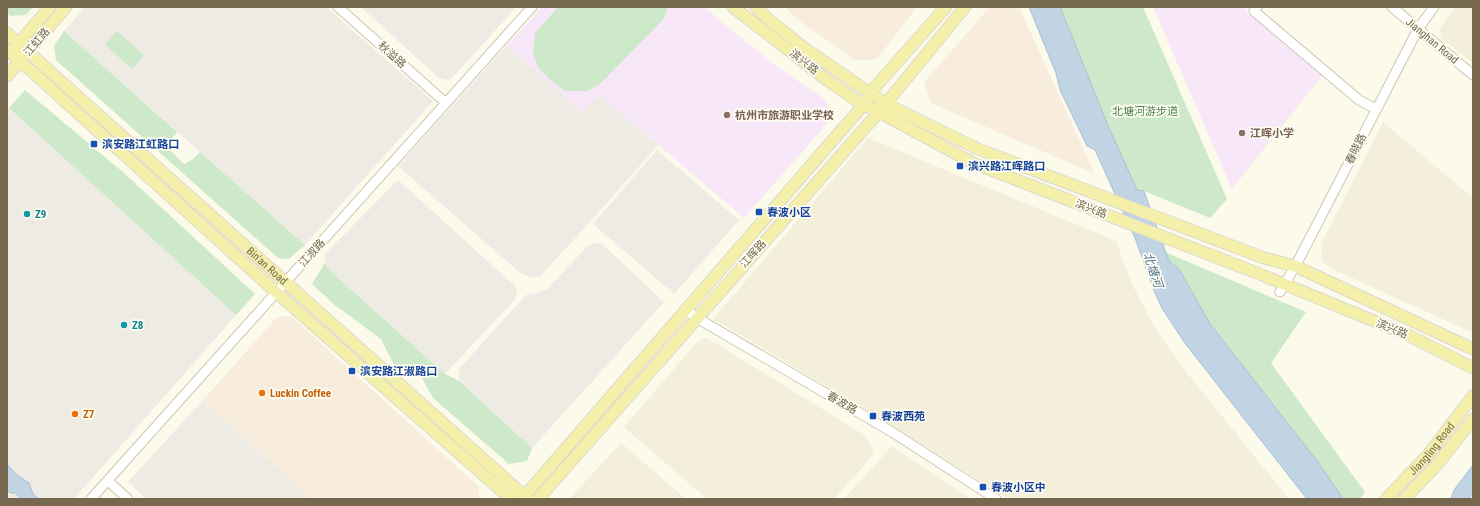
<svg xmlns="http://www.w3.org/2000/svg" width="1480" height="506" font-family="'Roboto Condensed','Noto Sans SC',sans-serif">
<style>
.residential{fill:#f3efda}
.commercial{fill:#f8eddd}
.industrial{fill:#edebe3}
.education{fill:#f7e7f8}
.green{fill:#cde9ca}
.water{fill:#c0d4e4;stroke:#a7c0d6}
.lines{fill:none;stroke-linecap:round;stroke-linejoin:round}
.minor-casing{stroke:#cdc6b1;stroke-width:11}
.major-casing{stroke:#dbd8d1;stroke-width:13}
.minor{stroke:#fff;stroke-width:9}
.major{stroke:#f5f0a9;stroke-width:11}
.education-dot{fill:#8d6e63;stroke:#fefdf2;stroke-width:1.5}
.transit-dot{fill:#1a4fb4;stroke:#fefdf2;stroke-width:1.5}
.culture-dot{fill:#0f9aa8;stroke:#fefdf2;stroke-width:1.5}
.food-dot{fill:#e8710a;stroke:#fefdf2;stroke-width:1.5}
.labels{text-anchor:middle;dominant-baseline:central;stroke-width:3.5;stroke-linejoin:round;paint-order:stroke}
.street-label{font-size:11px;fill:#75684f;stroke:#fefdf2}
.park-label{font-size:11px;fill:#4b804b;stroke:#fefdf2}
.education-label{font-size:11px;font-weight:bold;fill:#785e54;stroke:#fefdf2;text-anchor:start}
.transit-label{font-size:11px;font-weight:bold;fill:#164399;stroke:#fefdf2;text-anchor:start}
.culture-label{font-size:11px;font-weight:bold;fill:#0d838f;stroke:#fefdf2;text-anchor:start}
.food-label{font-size:11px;font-weight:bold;fill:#c56008;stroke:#fefdf2;text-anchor:start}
.water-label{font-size:12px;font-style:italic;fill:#517595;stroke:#fefdf2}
</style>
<rect width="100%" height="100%" fill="#fbfaeb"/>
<!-- residential -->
<path class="residential" d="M1456,7H1473V63L1441,38L1440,28Z
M1383,122L1473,198V333L1330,268L1322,261L1321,244Z
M868,138L1116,241L1132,284L1154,327L1187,373L1289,499H1008L884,420L713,319Z
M707,338L866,436L874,454L834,499H707L624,427L698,341Z
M621,443L686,499H569Z
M892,446L971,499H844Z"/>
<!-- commercial -->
<path class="commercial" d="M785,7H917L877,59L867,60H855L798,20Z
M990,7H1019L1095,174L931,103L924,82Z
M291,316L479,487V499H311L203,400L277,317Z"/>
<!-- industrial -->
<path class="industrial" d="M85,7H326L433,101L305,245L64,31Z
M361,7H516L455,75L448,80L439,78Z
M507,45L582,112L600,95L658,145L591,221L540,276L531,278L519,272L398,166Z
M9,108L236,315L74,499H7V109Z
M657,150L739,220L674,294L593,224Z
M398,180L515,286L517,292L516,298L445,374L329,270L325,263V254Z
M595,243L602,244L664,302L532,448L459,381V369L526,295L537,293L547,289L588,246Z
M203,400L311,499H146L128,482Z"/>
<!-- education -->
<path class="education" d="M542,7H704L772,63L827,101L831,119L744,218L600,95L582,112L507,45Z
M1153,7H1247L1245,10L1322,76L1232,189Z"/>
<!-- green -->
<path class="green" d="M7,7H33L26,15L10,16L7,13Z
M558,7H668L663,20L600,84L587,91H565L549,79L538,67L533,54L535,33Z
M1060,7H1143L1227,199L1210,218L1144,191L1137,190L1109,128Z
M64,31L177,132L169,142L171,151L184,164L193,159L200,152L305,245L289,259L278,258L56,60L54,46Z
M117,31L144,55L132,69L105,45Z
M25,90L124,173L255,294L236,315L9,108Z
M1165,252L1306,312L1271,363L1365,492L1360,499H1343L1318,462L1210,324L1179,269L1169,261Z
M325,263L329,270L445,374L459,381L532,448L527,461L509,464L433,398L422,378L394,365L381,339L336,306L312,284Z"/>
<!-- water -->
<path class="water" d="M1029,7H1060L1109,128L1137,190L1144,191L1169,261L1179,269L1210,324L1318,462L1343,499H1307L1184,342L1162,308L1155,293L1135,238L1095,150L1087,146L1060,90L1056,73Z
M7,464L17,475L29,483L33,494L39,499H21L16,493H10L7,490Z
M1473,465V493L1469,499H1451L1454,490Z"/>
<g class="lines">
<!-- minor casing -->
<g class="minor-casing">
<path id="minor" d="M338,7L446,103
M1257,7L1254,11L1359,100L1376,109
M1392,7L1473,75
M1280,292L1298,261L1418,29L1434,7
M686,310L697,318L892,432L996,499
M108,481L128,499
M91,499L532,7"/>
</g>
<!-- major casing -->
<g class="major-casing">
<g id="major">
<path d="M733,7L827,80L863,105L879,112L973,163L1257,273L1408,335L1473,368"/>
<path d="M756,7L768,19L803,47L886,104L978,149L1264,258L1295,266L1473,349"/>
<path id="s1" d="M7,33L528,499"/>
<path d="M7,49L277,293L511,499"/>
<path d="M14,49L50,7"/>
<path d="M7,76L66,7"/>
<path d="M522,499L859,110L876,86L946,7"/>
<path d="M538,499L879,112L965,7"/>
<path id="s2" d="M1386,499L1427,456L1473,396"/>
<path d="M1404,499L1437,465L1473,419"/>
</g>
</g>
<!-- minor -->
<use href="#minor" class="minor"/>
<!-- major -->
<use href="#major" class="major"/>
</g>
<!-- markers -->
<g class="education-dot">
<circle cx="727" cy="115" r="4"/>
<circle cx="1242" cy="133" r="4"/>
</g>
<g class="transit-dot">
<rect x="90" y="140" width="8" height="8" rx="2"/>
<rect x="956" y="162" width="8" height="8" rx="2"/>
<rect x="755" y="208" width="8" height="8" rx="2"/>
<rect x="348" y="367" width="8" height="8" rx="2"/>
<rect x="869" y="412" width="8" height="8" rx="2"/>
<rect x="979" y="483" width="8" height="8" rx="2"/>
</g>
<g class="culture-dot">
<circle cx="27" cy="214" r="4"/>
<circle cx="124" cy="325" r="4"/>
</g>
<g class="food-dot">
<circle cx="262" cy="393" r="4"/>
<circle cx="75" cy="414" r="4"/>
</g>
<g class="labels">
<!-- street labels -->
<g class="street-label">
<text transform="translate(1432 41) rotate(40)">Jianghan Road</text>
<text transform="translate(37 42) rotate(-50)">江虹路</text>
<text transform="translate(392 55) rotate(42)">秋溢路</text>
<text transform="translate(804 62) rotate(38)">滨兴路</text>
<text transform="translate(1356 149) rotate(-63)">春晓路</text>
<text transform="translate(1091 209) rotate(21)">滨兴路</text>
<text transform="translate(312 253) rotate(-48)">江淑路</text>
<text transform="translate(753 254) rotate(-48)">江晖路</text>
<text stroke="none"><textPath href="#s1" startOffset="349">Bin'an Road</textPath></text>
<text transform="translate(1392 329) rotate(23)">滨兴路</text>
<text transform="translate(842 403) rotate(30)">春波路</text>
<text stroke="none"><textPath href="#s2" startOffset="68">Jiangling Road</textPath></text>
</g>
<!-- park labels -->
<g class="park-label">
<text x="1145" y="111">北塘河游步道</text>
</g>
<!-- education labels -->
<g class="education-label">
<text x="735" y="115">杭州市旅游职业学校</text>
<text x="1250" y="133">江晖小学</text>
</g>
<!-- transit labels -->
<g class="transit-label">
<text x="102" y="144">滨安路江虹路口</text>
<text x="968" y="166">滨兴路江晖路口</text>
<text x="767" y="212">春波小区</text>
<text x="360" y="371">滨安路江淑路口</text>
<text x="881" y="416">春波西苑</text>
<text x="991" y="487">春波小区中</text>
</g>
<!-- culture labels -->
<g class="culture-label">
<text x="35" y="214">Z9</text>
<text x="132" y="325">Z8</text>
</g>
<!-- food labels -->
<g class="food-label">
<text x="270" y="393">Luckin Coffee</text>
<text x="83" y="414">Z7</text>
</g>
<!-- water labels -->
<g class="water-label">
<text transform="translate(1153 270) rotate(71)">北塘河</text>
</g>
</g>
<!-- border -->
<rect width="1480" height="506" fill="none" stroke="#75684f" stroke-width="16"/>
</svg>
